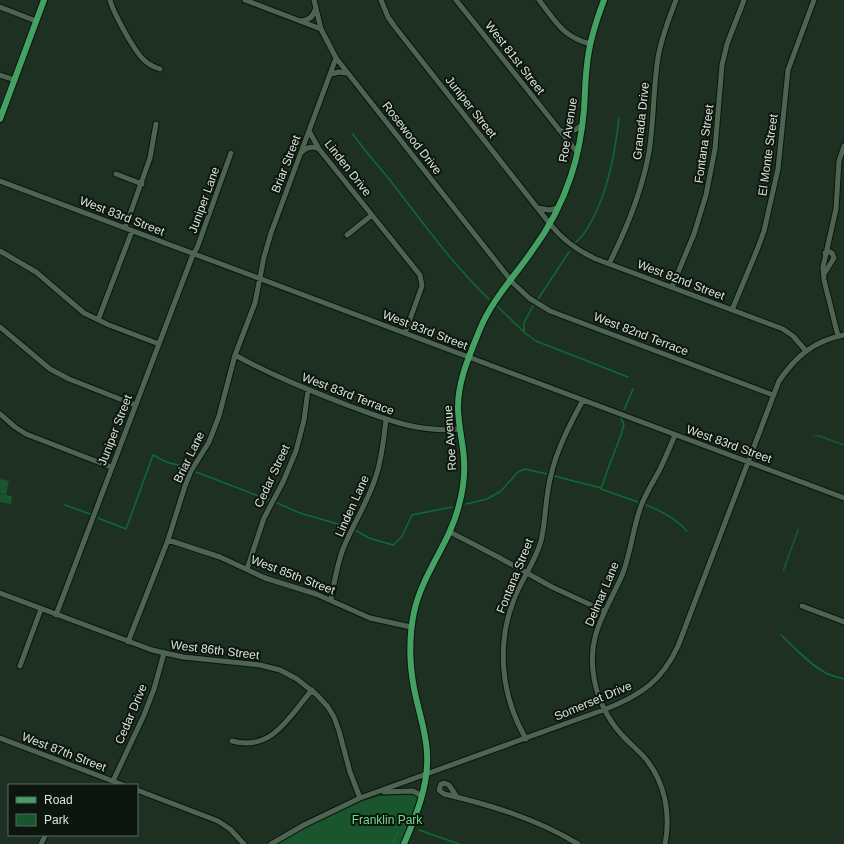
<svg xmlns="http://www.w3.org/2000/svg" width="844" height="844" font-family="Arial,sans-serif">
<style>
.green{fill:#19562e}
.lines{fill:none;stroke-linecap:round;stroke-linejoin:round}
.stream{stroke:#0d6b34;stroke-width:1.5}
.minor-casing{stroke:#06170b;stroke-width:7}
.major-casing{stroke:#06170b;stroke-width:8}
.minor{stroke:#4f6353;stroke-width:5}
.major{stroke:#45a064;stroke-width:6}
.labels{text-anchor:middle;dominant-baseline:central;stroke-width:4;stroke-linejoin:round;paint-order:stroke}
.street-label{font-size:12px;fill:#d8e3da;stroke:#0d150f}
.park-label{font-size:12px;fill:#6edb8d;stroke:#0d150f}
</style>
<rect width="100%" height="100%" fill="#1d3022"/>
<!-- green -->
<path class="green" d="M814,435H819L844,444V446L817,436H815L813,439Z
M0,479L9,481L6,495L0,493Z
M0,494L12,496L11,504L0,502Z
M798,528L799,530L784,571H782Z
M412,794L417,796L418,798L414,810L415,817L404,844H271L343,806L353,804L379,796Z"/>
<g class="lines">
<!-- stream -->
<path class="stream" d="M353,134C365,152 380,167 393,184C424,224 452,264 489,299
M575,243C578,240 583,236 585,232C606,201 615,155 619,118
M538,299L569,252
M497,306L525,333L536,341L628,377
M524,331V323L533,306
M624,410L633,389
M621,419L624,424L621,435L609,466L601,489L638,502
M196,472L269,500
M554,476L601,488
M277,503L300,513L348,527
M466,504L487,499L501,491L518,472L525,469L547,474
M65,505L90,514
M646,505C662,511 675,518 687,531
M98,518L126,529L153,455L166,462L189,468
M355,530L369,538L393,545L401,538L412,515L452,507
M781,635C795,648 809,664 826,673C831,676 838,677 844,679
M419,830L459,844
M392,844L398,831"/>
<!-- minor casing -->
<g class="minor-casing">
<path id="minor" d="M110,0C113,12 134,51 144,60C148,64 154,67 160,69
M245,0L321,29
M314,0L321,29L336,58L513,283L529,298L550,311L773,395
M381,0L388,17L395,27L550,224C562,239 578,251 596,259L783,329L793,336L806,351
M456,0L577,152
M539,0C556,22 562,36 590,44
M0,7L36,21
M300,21C308,21 313,17 315,10
M331,74L339,72L347,73
M0,75L15,80
M559,130C568,134 575,131 582,125
M309,131L319,149L420,275L422,286L405,333
M302,152C307,147 313,146 319,149
M116,174L142,184
M0,181L844,498
M538,208L549,210L558,208
M125,228L150,158L156,124
M347,235L372,215
M0,251L36,272L84,313L109,325L159,344
M609,264C627,228 642,192 649,152C654,121 653,89 658,58C661,38 669,19 676,0
M824,274L834,258L832,253L830,252L825,253
M672,287L694,234L706,195L715,149L722,65L727,44L744,0
M732,310L757,250L764,231L778,169L788,70L814,0
M98,320L132,231
M0,327L50,369L69,379L135,405
M838,336L824,280L823,267L836,209L839,161L844,146
M235,355C271,375 309,390 347,405C386,419 417,433 460,429
M0,414L15,427L26,434L111,467
M450,532L500,558L552,587L604,611
M168,540L220,557L265,578L316,594L370,618L411,627
M247,569L264,518L283,482L296,451L304,420L308,390
M0,593L152,650L183,657L260,665L280,670L297,679L317,695L328,707L334,717L339,731L350,772L360,798
M331,600C334,583 337,565 343,549C353,524 368,502 376,476C382,458 384,438 386,419
M802,606L844,622
M56,615L192,257L197,248L231,153
M128,642L168,540L185,486L191,471L209,442L219,416L235,355L255,303L264,257L271,233L336,58
M20,666L41,609
M0,738L123,785
M526,739C501,696 496,645 514,599C522,579 535,562 541,541C546,520 545,497 551,475C557,449 570,424 583,400
M232,741C273,752 290,715 312,690
M113,781L144,715L154,689L164,653
M137,790L218,821L230,829L244,844
M384,792L413,791L422,796
M457,797L449,785L444,783L441,784L439,790L444,794C491,805 537,819 578,844
M41,844L45,836
M271,844L304,825L360,798L606,709C641,695 662,681 678,646L779,381C796,356 814,341 844,335
M665,844C671,814 665,782 645,758C638,750 629,743 622,735C608,720 597,698 594,678C586,634 607,611 623,573C631,551 633,528 641,506C646,493 653,482 659,471C665,459 670,447 675,435"/>
</g>
<!-- major casing -->
<g class="major-casing">
<path id="major" d="M0,119L44,0
M404,844C416,816 429,785 427,753C426,731 418,710 414,688C409,662 409,637 414,612C423,572 450,543 459,505C463,490 465,475 464,460C463,442 458,425 458,407C458,380 470,354 480,329C492,300 514,277 532,251C549,228 562,203 571,176C578,155 582,132 584,110C585,95 585,80 587,65C589,42 596,21 604,0"/>
</g>
<!-- minor -->
<use href="#minor" class="minor"/>
<!-- major -->
<use href="#major" class="major"/>
</g>
<g class="labels">
<!-- street labels -->
<g class="street-label">
<text transform="translate(515 58) rotate(52)">West 81st Street</text>
<text transform="translate(471 107) rotate(52)">Juniper Street</text>
<text transform="translate(641 121) rotate(-84)">Granada Drive</text>
<text transform="translate(568 130) rotate(-81)">Roe Avenue</text>
<text transform="translate(412 138) rotate(52)">Rosewood Drive</text>
<text transform="translate(704 144) rotate(-82)">Fontana Street</text>
<text transform="translate(768 155) rotate(-82)">El Monte Street</text>
<text transform="translate(286 164) rotate(-69)">Briar Street</text>
<text transform="translate(348 168) rotate(52)">Linden Drive</text>
<text transform="translate(204 200) rotate(-70)">Juniper Lane</text>
<text transform="translate(122 216) rotate(21)">West 83rd Street</text>
<text transform="translate(681 280) rotate(21)">West 82nd Street</text>
<text transform="translate(425 330) rotate(21)">West 83rd Street</text>
<text transform="translate(641 334) rotate(21)">West 82nd Terrace</text>
<text transform="translate(348 394) rotate(21)">West 83rd Terrace</text>
<text transform="translate(115 430) rotate(-69)">Juniper Street</text>
<text transform="translate(450 438) rotate(-94)">Roe Avenue</text>
<text transform="translate(729 444) rotate(20)">West 83rd Street</text>
<text transform="translate(189 457) rotate(-64)">Briar Lane</text>
<text transform="translate(272 476) rotate(-65)">Cedar Street</text>
<text transform="translate(352 506) rotate(-66)">Linden Lane</text>
<text transform="translate(293 575) rotate(21)">West 85th Street</text>
<text transform="translate(515 576) rotate(-68)">Fontana Street</text>
<text transform="translate(602 594) rotate(-67)">Delmar Lane</text>
<text transform="translate(215 650) rotate(7)">West 86th Street</text>
<text transform="translate(593 701) rotate(-23)">Somerset Drive</text>
<text transform="translate(131 714) rotate(-67)">Cedar Drive</text>
<text transform="translate(64 752) rotate(21)">West 87th Street</text>
</g>
<!-- park labels -->
<g class="park-label">
<text x="387" y="820">Franklin Park</text>
</g>
</g>
<!-- legend -->
<rect x="8" y="784" width="130" height="52" fill="#0d150f" stroke="#5e6760"/>
<rect x="16" y="797" width="20" height="6" fill="#45a064" stroke="#5e6760"/>
<text x="44" y="804" font-size="12" fill="#d8e3da">Road</text>
<rect x="16" y="814" width="20" height="12" fill="#19562e" stroke="#5e6760"/>
<text x="44" y="824" font-size="12" fill="#d8e3da">Park</text>
</svg>
